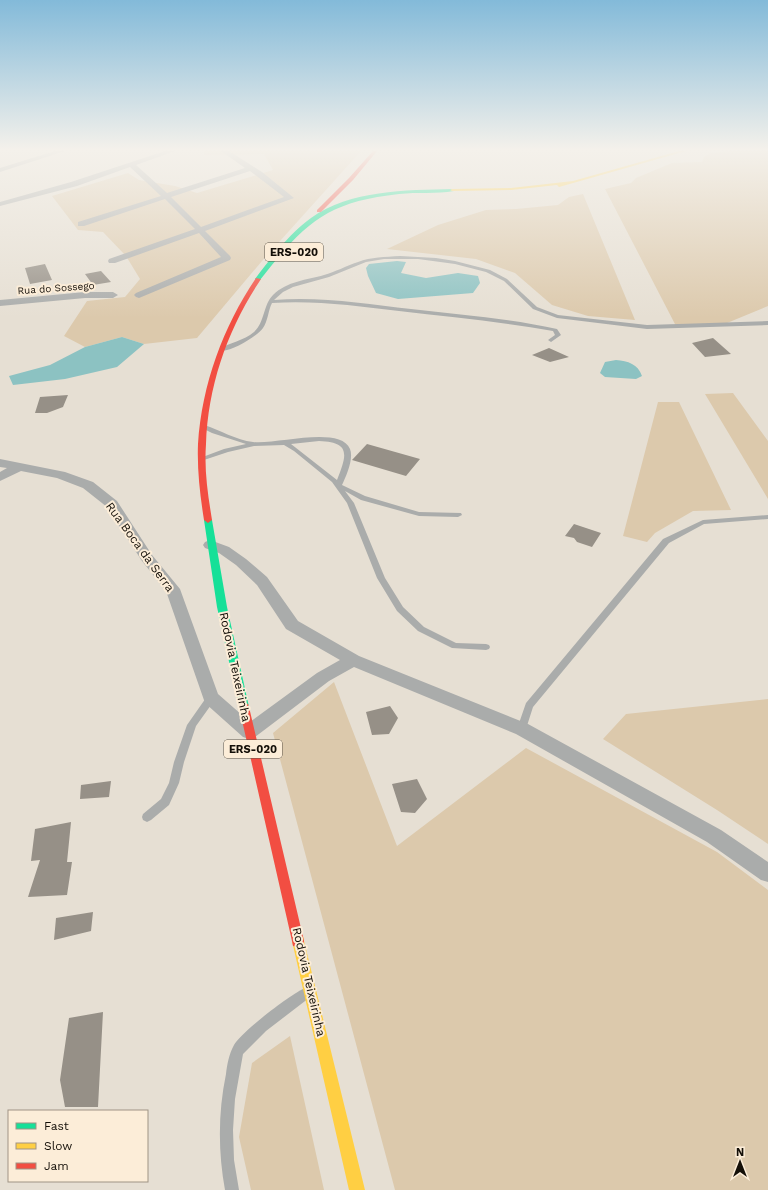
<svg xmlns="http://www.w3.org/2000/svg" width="768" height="1190" font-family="'Work Sans',sans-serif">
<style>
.green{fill:#dcc9ac}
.water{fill:#8cc2c2}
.building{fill:#969087}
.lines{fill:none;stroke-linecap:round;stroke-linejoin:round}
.lane{fill:#aaacab;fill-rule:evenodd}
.street{fill:#aaacab;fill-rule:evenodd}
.fast{fill:#16e098;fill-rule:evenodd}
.slow{fill:#ffcf43;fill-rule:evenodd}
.jam{fill:#f24e42;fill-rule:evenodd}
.labels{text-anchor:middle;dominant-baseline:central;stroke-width:4;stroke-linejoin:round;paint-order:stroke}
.far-street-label{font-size:10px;fill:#140f08;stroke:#fcedd8}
.shield{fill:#fcedd8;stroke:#5a5246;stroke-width:1}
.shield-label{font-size:11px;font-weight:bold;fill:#140f08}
.street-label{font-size:12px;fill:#140f08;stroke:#fcedd8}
</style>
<rect width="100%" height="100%" fill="#e6dfd3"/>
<!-- green -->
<path class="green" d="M204,151H361L262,261L197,338L144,344L122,337L85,347L64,336L87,301L125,297L140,279L126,256L103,232L78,230L52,196L128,173L139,180L175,186L197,193L273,170L264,154L204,155Z
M732,151H768V306L727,323L676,326L605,189L631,183L636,178L672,163L702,162L704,157L711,153Z
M583,194L635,320L588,316L552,305L515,273L476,259L387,249L438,225L486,210L516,209L558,205L569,197Z
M733,393L768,441V499L705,394Z
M658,402H679L731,510L693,511L655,533L647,542L623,536Z
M334,682L397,846L526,748L717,852L768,890V1190H395L273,733Z
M768,699V844L717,810L603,739L626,714Z
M290,1036L324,1190H251L239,1137L252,1063Z"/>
<!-- water -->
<path class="water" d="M397,261L406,262L401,273L426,278L458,273L478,276L480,283L473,293L398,299L376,293L368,276L366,268L369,264Z
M122,337L144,344L117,367L65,379L13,385L9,376L50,365L85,347Z
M616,360C628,361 638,364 642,376L636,379L605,377L600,373L605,362Z"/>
<!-- building -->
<path class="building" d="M45,264L52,280L30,284L25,268Z
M101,271L111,282L93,285L85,274Z
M713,338L731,354L705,357L692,343Z
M549,348L569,357L550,362L532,355Z
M68,395L63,407L47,413H35L40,397Z
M367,444L420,459L406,476L352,460Z
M574,524L601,533L592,547L577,542L574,538L565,536Z
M390,706L398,718L389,734L372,735L366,712Z
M417,779L427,799L415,813L401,812L392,784Z
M111,781L109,797L80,799L81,785Z
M71,822L67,862H72L67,895L28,897L40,860L31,861L35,829Z
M93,912L91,931L54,940L56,918Z
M103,1012L98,1107H65L60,1080L69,1018Z"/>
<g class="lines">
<!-- lane -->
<path class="lane" d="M400,256L436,258L455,261L490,270L507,279L537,307L558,315L647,325L768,321V325L647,329L557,318L533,309L504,281L486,272L455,264L418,259H384L366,262L329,277L293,287L283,292L274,300C320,296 366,304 411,309C460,315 509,318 557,329L561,335L551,342L548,340L555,335L553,331C502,322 451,317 399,311C357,306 314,300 272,303C268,311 268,321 263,328C258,336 227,355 219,350C229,342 244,341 254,332C265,322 263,305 273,295C287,281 307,280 324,275C335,272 346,266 358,262C371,257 385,257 400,256Z
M204,425C220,430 236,440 253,442C275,445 340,425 350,449C354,459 346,476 342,485L365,496L419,512L461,513L462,515L458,517L419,516L361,500L345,491L354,503L385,578L403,607L424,627L456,643L486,644L489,645L490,647L489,649L486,650L452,648L418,631L397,611L377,578L347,503L332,482L294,451L284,445L254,446L228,452L204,460H200V458L224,449L246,444L212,433L202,428L201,427ZM319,441C351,442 347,455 337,480L291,444Z
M768,515V519L704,524L669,543L533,707L525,732L522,733L519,732L517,729L526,703L663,539L703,520Z
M211,694L214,695L216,698L196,726L184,762L179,783L169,805L151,820L147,822L143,820L142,817L143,814L161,799L169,783L174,762L187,725L208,695Z
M305,988L309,990L311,994L309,998L266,1031L243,1054L235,1099L233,1130L234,1160L239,1190H225C218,1151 218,1113 226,1074C227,1065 229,1054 234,1045C241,1032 291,994 305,988Z"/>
<!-- street -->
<path class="street" d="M55,151H65L0,172V168Z
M165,151H175L136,165L167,193L245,168L221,151H229L262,172L294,198L205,231L230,256L231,258L230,260L139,298L136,297L134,295L136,293L221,257L199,233L115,263H109L108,261L109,259L195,229L165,199L84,226H78V222L161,196L130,167L77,186L0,206V202L71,182ZM250,171L284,197L201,227L171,197Z
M85,292H113L118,295L113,298H85L0,306V300Z
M0,459L65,472L93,482L117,501L152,555L180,589L218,694L250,722L317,673L340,660L286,629L257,585L236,565L219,553L205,548L203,545L205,542L210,540L229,547L246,559L267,577L298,621L359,656L528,724L721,830L768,862V882L761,880L707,842L516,734L354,667L329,681L255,737L249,739L243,737L205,703L166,591L142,561L107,507L83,488L57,478L21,471L0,481V472L7,468L0,467Z"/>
<!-- fast -->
<path class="fast" d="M452,189L454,191C436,194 417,192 399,194C325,202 304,224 260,280L255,279C271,258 289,234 311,218C350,190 406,190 452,189Z
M208,517L212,520L227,607L249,707L248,710L244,711L240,710L239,707L217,607L204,520Z"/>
<!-- slow -->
<path class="slow" d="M679,151H686L559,187L557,185L511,190L452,191L450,190L452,189L511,188L573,181Z
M298,935L303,936L304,941L365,1190H349L292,941L293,936Z"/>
<!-- jam -->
<path class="jam" d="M373,151H377L353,180L321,212H317V210L349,178Z
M256,278L261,279C228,328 208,385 206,444C204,470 208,495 212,520L208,523L204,520C200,495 197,469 198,444C202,384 223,327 256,278Z
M244,703L248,704L249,707L304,941L303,946L298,947L293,946L292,941L239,707L240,704Z"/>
</g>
<!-- sky -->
<linearGradient id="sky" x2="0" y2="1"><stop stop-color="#83bad9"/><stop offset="0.47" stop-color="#f4f1eb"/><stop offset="1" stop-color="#f4f1eb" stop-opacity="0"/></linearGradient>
<rect width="768" height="318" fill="url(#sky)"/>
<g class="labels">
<!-- far-street labels -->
<g class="far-street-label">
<text transform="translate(56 288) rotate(-4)">Rua do Sossego</text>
</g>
<!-- shield labels -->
<g class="shield">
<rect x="265" y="243" width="58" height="18" rx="3"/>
<rect x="224" y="740" width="58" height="18" rx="3"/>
</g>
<g class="shield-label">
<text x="294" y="252">ERS-020</text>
<text x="253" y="749">ERS-020</text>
</g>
<!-- street labels -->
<g class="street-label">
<text transform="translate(140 547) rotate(54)">Rua Boca da Serra</text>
<text transform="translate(235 667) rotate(78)">Rodovia Teixeirinha</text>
<text transform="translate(309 982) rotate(77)">Rodovia Teixeirinha</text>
</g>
</g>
<!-- legend -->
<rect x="8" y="1110" width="140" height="72" fill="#fcedd8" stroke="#9f9485"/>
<rect x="16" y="1123" width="20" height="6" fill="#16e098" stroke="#9f9485"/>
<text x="44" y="1130" font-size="12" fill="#140f08">Fast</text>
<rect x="16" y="1143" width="20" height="6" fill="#ffcf43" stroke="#9f9485"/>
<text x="44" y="1150" font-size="12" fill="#140f08">Slow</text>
<rect x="16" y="1163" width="20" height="6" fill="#f24e42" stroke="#9f9485"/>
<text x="44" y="1170" font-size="12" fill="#140f08">Jam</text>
<!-- north arrow -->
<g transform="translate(740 1162)" stroke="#fcedd8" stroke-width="3" paint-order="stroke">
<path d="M0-3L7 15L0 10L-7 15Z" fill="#140f08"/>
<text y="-6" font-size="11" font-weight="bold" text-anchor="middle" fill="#140f08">N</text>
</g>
</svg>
